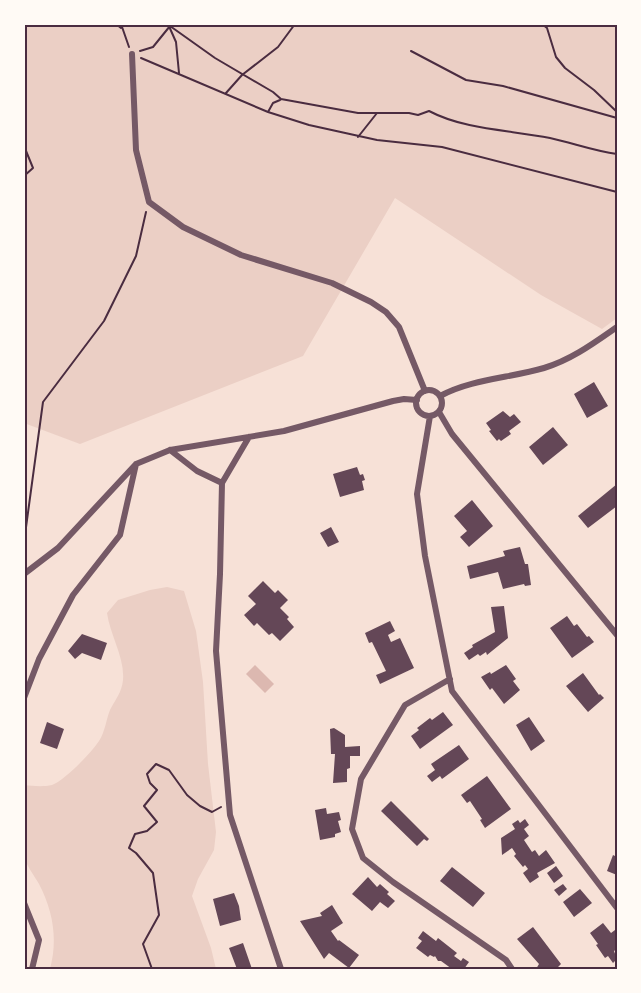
<svg xmlns="http://www.w3.org/2000/svg" width="641" height="993" font-family="'Golos Text',sans-serif">
<style>
.green{fill:#ebcfc5}
.water{fill:#dcb8b0}
.building{fill:#644757}
.lines{fill:none;stroke-linecap:round;stroke-linejoin:round}
.path{stroke:#4a2c40;stroke-width:2}
.minor{stroke:#755966;stroke-width:6}
.neatline{fill:none;stroke:#4a2c40;stroke-width:2}
</style>
<rect width="100%" height="100%" fill="#f7e1d7"/>
<!-- green -->
<path class="green" d="M24,24H617V318L602,329L541,295L395,198L303,356L80,444L24,423Z
M167,587L184,591L196,631L203,682L208,764L216,832L214,850L198,879L192,896L211,948L216,969H50C58,939 53,911 39,884C34,875 25,864 24,855C21,832 24,807 24,785C33,786 43,787 52,785C64,781 92,752 99,741C105,732 106,720 110,710C115,700 122,692 123,680C125,658 110,635 107,613L118,600L150,590Z"/>
<!-- water -->
<path class="water" d="M255,665L274,684L265,693L246,674Z"/>
<!-- building -->
<path class="building" d="M594,382L608,406L587,418L574,394Z
M503,411L510,417L514,414L521,422L509,431L511,434L501,441L499,439L497,441L489,431L491,430L486,423Z
M553,427L568,445L543,465L529,447Z
M357,467L360,475L363,474L365,480L362,481L364,490L340,497L333,474Z
M617,484V506L588,528L578,516Z
M472,500L493,526L469,547L460,537L467,531L454,516Z
M331,527L339,542L328,547L320,533Z
M520,547L525,564H528L531,585L525,586L524,584L503,589L498,572L470,579L467,566L505,556L503,551Z
M263,581L275,593L278,590L288,600L280,608L289,617L287,619L294,627L280,641L272,633L269,635L257,623L254,626L244,615L256,604L248,596Z
M504,606L508,638L487,655L486,652L480,656L478,654L469,660L464,653L473,647L472,645L495,632L491,607Z
M567,616L574,626L577,624L587,637L589,636L594,642L572,658L550,628Z
M390,621L395,631L388,635L391,642L400,638L414,668L380,684L376,675L386,671L372,642L369,643L365,633Z
M82,634L107,643L101,660L82,653L75,659L68,651Z
M506,665L516,679L513,681L520,690L504,704L492,688L490,690L481,677L490,672L491,674Z
M583,673L599,695L600,694L604,698L588,712L566,686Z
M443,712L453,725L420,749L411,736L419,730L417,728L430,718L432,720Z
M529,717L545,741L531,751L516,725Z
M47,722L64,729L57,749L40,743Z
M334,728L345,735V747L360,746V756H350V768L347,769V782L333,783L335,754H331L330,729Z
M459,745L469,759L442,779L440,776L432,782L427,776L435,770L431,764Z
M487,776L511,809L485,828L480,820L482,819L470,801L467,803L461,795Z
M391,801L429,839L427,841L424,839L417,846L381,811Z
M326,808L327,814L339,812L341,820L338,821L341,832L335,834V837L320,840L315,810Z
M525,819L529,825L524,829L529,836L524,840L532,852L535,850L539,856L546,850L555,863L537,873L539,877L530,883L523,873L528,869L525,865L523,867L514,856L516,854L512,848L502,855L501,838L515,829L512,824L518,820L520,823Z
M613,855L617,857V875L607,871Z
M556,866L563,876L554,883L547,873Z
M452,867L485,893L473,907L440,881Z
M368,877L377,887L380,884L389,892L387,894L395,901L388,908L380,902L372,911L352,894Z
M563,884L567,889L559,896L554,890Z
M580,889L592,903L574,917L563,902Z
M234,893L239,906L241,920L220,926L213,899Z
M332,905L343,923L331,931L338,941L339,940L359,955L349,968L329,953L324,959L300,921L322,916L320,913Z
M603,923L611,933L615,930L617,933V949L614,951L617,959L613,963L608,956L605,958L596,945L598,944L590,933Z
M533,927L561,964L556,969L554,967L552,969H536L539,964L517,939Z
M423,931L436,941L438,938L457,953L454,956L461,961L463,958L469,962L464,969H452L441,961H438L435,956L434,957L430,955L428,957L416,948L422,941L418,938Z
M243,943L252,969H237L229,948Z"/>
<g class="lines">
<!-- path -->
<path class="path" d="M116,24L121,28
M121,24L129,47
M168,24L176,42L179,73
M542,24L547,28L556,57L565,68L594,90L617,112
M140,51L153,47L170,26L215,58L273,92L281,99L358,113H409L418,115L429,111C465,130 511,130 550,138C573,143 594,151 617,154
M411,51L466,80L503,86L617,118
M141,58L268,112L309,125L377,140L442,147L617,192
M226,93L242,75L278,47L295,24
M268,112L273,103L280,100
M358,137L377,113
M24,146L33,168L24,176
M26,559L24,542L43,402L104,321L136,256L146,212
M152,969L143,944L159,915L153,873L136,853L129,848L135,834L147,831L157,822L144,806L157,790L150,783L147,774L156,764L169,770L187,795L200,806L212,812L221,807"/>
<!-- minor -->
<path class="minor" d="M132,54L136,150L149,202L183,227L241,255L332,283L371,302L386,312L399,327L425,391
M416 403a13 13 0 1 1 26 0a13 13 0 1 1-26 0Z
M440,396C471,379 510,378 544,368C571,360 594,343 617,327
M439,412L452,434L617,635
M430,416L417,494L425,556L452,691L617,908
M249,437L222,483L220,574L216,651L230,815L281,969
M170,450L197,471L222,483
M24,574L58,548L136,464L170,450L284,431L393,401L404,399L417,400
M450,679L405,705L361,779L352,829L363,858L393,882L506,960L512,969
M24,698L39,659L73,595L120,535L136,464
M24,903L39,940L32,969"/>
</g>
<!-- border -->
<rect width="641" height="993" fill="none" stroke="#fffaf5" stroke-width="51"/>
<rect x="26" y="26" width="590" height="942" class="neatline"/>
</svg>
